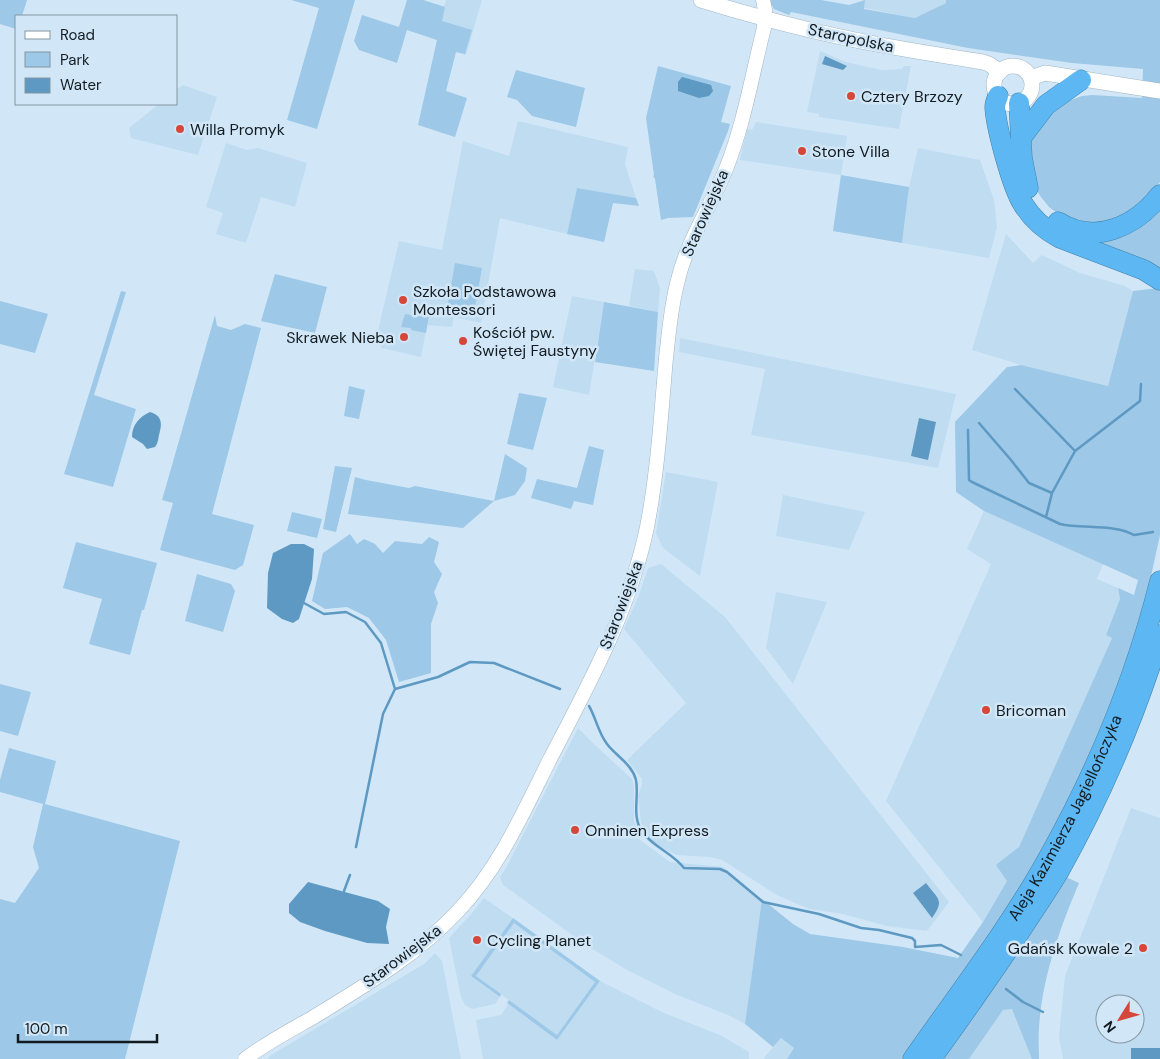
<svg xmlns="http://www.w3.org/2000/svg" width="1160" height="1059" font-family="'DM Sans',sans-serif">
<style>
.built{fill:#c0dcf1;fill-rule:evenodd}
.green{fill:#9dc8e7}
.water{fill:#5d99c2}
.lines{fill:none;stroke-linecap:round;stroke-linejoin:round}
.stream{stroke:#5d99c2;stroke-width:2.5}
.tertiary-casing{stroke:#a0b5c4;stroke-width:15}
.secondary-casing{stroke:#a0b5c4;stroke-width:16}
.motorway-casing{stroke:#4280a8;stroke-width:21}
.tertiary{stroke:#fff;stroke-width:14}
.secondary{stroke:#fff;stroke-width:15}
.motorway{stroke:#5cb7f2;stroke-width:20}
.poi-dot{fill:#d54839;stroke:#d1e7f7;stroke-width:2}
.labels{text-anchor:middle;dominant-baseline:central;stroke-width:5;stroke-linejoin:round;paint-order:stroke}
.street-label{font-size:16px;fill:#131b20;stroke:#d1e7f7}
.poi-label{font-size:16px;fill:#131b20;stroke:#d1e7f7;text-anchor:start}
</style>
<rect width="100%" height="100%" fill="#d1e7f7"/>
<!-- built -->
<path class="built" d="M407,0H423L444,7L446,0H482L466,55L436,46L437,40L399,27Z
M865,0H946V3L915,18L864,8Z
M820,51L846,62L881,70L902,69L904,66H911L899,129L819,117V114L807,112Z
M183,85L217,97L198,155L131,138L129,128L159,104H176V90Z
M518,121L628,147L625,164L636,198L577,188L567,234L500,218L481,323L454,317L452,327L427,325L421,357L382,348L376,339L399,241L442,250L463,141L509,156Z
M756,122L847,136L841,175L740,160L747,129L752,130Z
M226,143L247,150L258,148L307,163L295,207L261,197L246,243L216,234L223,213L206,207Z
M918,148L980,160L994,200L997,227L989,258L902,243L909,187Z
M1006,234L1008,236L1033,263L1042,255L1080,273L1125,286L1133,291L1108,386L1021,365L972,350Z
M635,269L654,271L660,288L658,312L629,306Z
M572,296L604,302L589,395L553,387Z
M680,338L956,394L938,468L751,435L765,369L679,352Z
M666,472L718,482L700,576L663,548L656,533Z
M783,495L865,512L849,550L776,536Z
M984,511L1103,564L1097,579L1118,588L1120,599L1106,635L1112,638L1019,847L1015,851L1007,881L983,922L886,801L991,564L967,549Z
M661,564L725,617L949,902L927,931L887,926L843,914L809,909L777,895L722,860L710,857L676,855L663,848L647,836L641,823L638,795L642,785V779L627,760L686,703L624,629L639,595L648,568Z
M776,592L827,602L793,684L766,648Z
M578,728L595,745L632,779L634,786V820L640,840L670,862L723,867L762,899L745,1024L728,1015L675,994L627,970L586,945L503,885L500,877L506,868Z
M1131,808L1160,818V1059H1063L1059,1037L1065,976ZM1105,1004H1135V1034H1105Z
M484,898L513,918L471,976L500,997L495,1004L472,1009L465,1005L461,997L449,938L472,913Z
M514,923L595,982L557,1035L476,976Z
M435,953L442,961L461,1059H267L271,1055L424,964Z
M600,981L664,1013L720,1035L749,1052V1059H483L476,1020L501,1015L508,1004L557,1040Z
M1013,1009L1032,1059H969L1003,1010Z
M781,1038L794,1048L787,1059H763Z"/>
<!-- green -->
<path class="green" d="M0,0H27L22,16H16V29L0,24Z
M291,0H355L317,129L287,120L319,8Z
M407,0H423L445,7L442,21L472,30L465,54L456,52L446,91L467,98L455,137L418,125L437,40L407,30L397,63L359,50L354,41L362,15L399,27Z
M769,0H821L849,5L865,0L864,9L915,18L946,3V0H1160V182L1144,204L1101,225L1061,216L1049,207L1041,197L1033,185L1031,138L1038,125L1060,106L1071,100L1082,96L1092,95L1142,98L1143,69L1072,63L968,48L791,12L789,15L774,9Z
M658,66L731,86L721,122L730,124L728,131L693,217L668,218L661,220L655,179L653,176L654,175L646,118Z
M516,70L585,88L576,127L532,116L517,100L507,97Z
M841,175L909,187L902,243L833,231Z
M577,188L636,198L639,206L613,203L604,242L567,234Z
M1160,206V274L1091,240Z
M455,263L482,268L474,313L447,308Z
M275,274L327,287L315,333L261,321Z
M1158,288L1160,290V535L1146,599L1114,705L1071,803L1015,898L902,1059H787L794,1048L781,1038L773,1047L745,1024L762,899L793,924L810,934L903,947L958,958L983,922L1007,881L996,865L1019,847L1112,638L1106,635L1120,599L1118,588L1134,595L1138,580L984,511L956,492L955,422L1007,367L1021,365L1108,386L1133,291Z
M121,291L126,292L94,395L136,409L113,487L64,474Z
M0,301L48,314L35,353L0,344Z
M604,302L658,312L654,371L595,362Z
M430,309L426,333L411,330V328L401,327L405,314L415,316Z
M215,315L217,326L231,330L245,324L261,328L212,514L254,525L243,565L235,570L160,550L173,503L162,500Z
M349,386L365,390L359,419L344,416Z
M519,393L547,398L533,450L507,444Z
M589,446L604,450L593,505L574,501L571,509L531,498L537,479L577,488Z
M505,454L527,468L525,481L515,495L494,501L463,528L348,514L355,477L366,480L409,488L415,486L494,501Z
M335,466L352,468L336,532L323,529Z
M292,512L322,519L317,538L287,531Z
M350,534L357,544L364,539L375,544L383,553L395,541L422,544L429,537L439,542L434,562L442,574L434,592L438,603L431,624V673L399,682L386,640L369,618L347,607L325,609L312,601L323,553Z
M76,542L157,563L144,610H142L130,655L89,644L102,599L63,588Z
M197,574L231,584L235,591L223,632L185,621Z
M0,684L31,692L18,736L0,731Z
M9,748L56,761L45,804L180,841L125,1059H0V899L15,903L39,868L33,847L43,804L0,792V780Z
M1066,877L1079,883C1060,928 1042,978 1039,1028C1038,1038 1039,1049 1039,1059H1032L1012,1009L1003,1010L969,1059H943L1009,966Z
M513,918L600,981L557,1040L507,1003L509,1000L557,1035L595,982L514,923L476,976L501,994L500,997L471,976Z"/>
<!-- water -->
<path class="water" d="M825,56L847,66L843,70L822,64Z
M682,77L711,85L713,91L709,96L699,98L678,91V82Z
M150,412C163,416 162,424 159,435C158,440 158,443 155,447L147,449L143,444L132,437C132,425 139,417 150,412Z
M919,418L936,422L928,460L911,456Z
M291,544H304L314,549L312,579L299,619L293,623L282,619L267,608L268,573L273,553Z
M308,882L378,901L390,909L386,927L389,944L367,943L325,931L300,922L289,913V904Z
M926,883C938,899 945,900 932,918L913,893Z
M1131,1048H1160V1059H1131Z"/>
<g class="lines">
<!-- stream -->
<path class="stream" d="M1015,389L1075,451
M979,423L1011,460L1029,483L1052,493
M968,430L969,480L972,482L1060,524C1082,529 1116,524 1134,535L1153,532
M1046,517L1052,493L1075,451L1140,401L1141,384
M304,603L324,614L346,612L365,622L381,643L395,689L383,714L356,847
M395,689L438,677L470,662L494,663L560,689
M589,706C596,718 598,732 607,744C616,756 632,764 636,780C639,796 632,815 641,830C652,847 672,852 684,868L720,869L727,872L763,902L819,914L861,928L879,930L912,938L915,941V947L941,945L961,955
M344,891L350,875
M1006,989L1023,1002L1043,1012"/>
<!-- tertiary casing -->
<g class="tertiary-casing">
<path id="tertiary" d="M245,1059C266,1043 289,1031 312,1018C364,986 416,956 458,911C499,868 523,813 549,761C588,686 630,610 647,527C658,471 661,414 666,358C669,332 671,305 678,280C687,241 711,206 726,169C744,124 752,75 764,28L765,10L763,0"/>
</g>
<!-- secondary casing -->
<g class="secondary-casing">
<path id="secondary" d="M701,0C756,17 813,32 870,43C907,50 945,56 983,62L989,64L1000,72
M994 85a19 19 0 1 1 38 0a19 19 0 1 1-38 0Z
M1031,78L1045,73L1160,91"/>
</g>
<!-- motorway casing -->
<g class="motorway-casing">
<g id="motorway">
<path d="M998,96C997,99 995,103 995,107C996,127 1012,187 1023,204C1032,219 1045,230 1060,238L1144,270L1160,280"/>
<path d="M1019,103L1022,158L1028,188"/>
<path d="M1021,138L1046,105L1081,80"/>
<path d="M1058,222C1095,245 1135,227 1160,195"/>
<path id="s1" d="M913,1059C960,992 1011,926 1050,855C1098,769 1136,676 1160,581"/>
<path d="M931,1059C965,1012 999,964 1030,916C1040,901 1050,886 1059,871C1101,796 1135,717 1160,635"/>
</g>
</g>
<!-- tertiary -->
<use href="#tertiary" class="tertiary"/>
<!-- secondary -->
<use href="#secondary" class="secondary"/>
<!-- motorway -->
<use href="#motorway" class="motorway"/>
</g>
<!-- markers -->
<g class="poi-dot">
<circle cx="851" cy="96" r="5"/>
<circle cx="180" cy="129" r="5"/>
<circle cx="802" cy="151" r="5"/>
<circle cx="403" cy="300" r="5"/>
<circle cx="404" cy="337" r="5"/>
<circle cx="463" cy="341" r="5"/>
<circle cx="986" cy="710" r="5"/>
<circle cx="575" cy="830" r="5"/>
<circle cx="477" cy="940" r="5"/>
<circle cx="1143" cy="948" r="5"/>
</g>
<g class="labels">
<!-- street labels -->
<g class="street-label">
<text transform="translate(851 38) rotate(12)">Staropolska</text>
<text transform="translate(705 213) rotate(-66)">Starowiejska</text>
<text transform="translate(621 605) rotate(-69)">Starowiejska</text>
<text stroke="none"><textPath href="#s1" startOffset="286">Aleja Kazimierza Jagiellończyka</textPath></text>
<text transform="translate(402 956) rotate(-37)">Starowiejska</text>
</g>
<!-- poi labels -->
<g class="poi-label">
<text x="861" y="96">Cztery Brzozy</text>
<text x="190" y="129">Willa Promyk</text>
<text x="812" y="151">Stone Villa</text>
<text x="413" y="291">Szkoła Podstawowa<tspan x="413" dy="18">Montessori</tspan></text>
<text x="473" y="332">Kościół pw.<tspan x="473" dy="18">Świętej Faustyny</tspan></text>
<text x="394" y="337" text-anchor="end">Skrawek Nieba</text>
<text x="996" y="710">Bricoman</text>
<text x="585" y="830">Onninen Express</text>
<text x="487" y="940">Cycling Planet</text>
<text x="1133" y="948" text-anchor="end">Gdańsk Kowale 2</text>
</g>
</g>
<!-- legend -->
<rect x="15" y="15" width="162" height="90" fill="#d1e7f7" stroke="#8595a1"/>
<rect x="25" y="31" width="25" height="8" fill="#ffffff" stroke="#8595a1"/>
<text x="60" y="40" font-size="15" fill="#131b20">Road</text>
<rect x="25" y="52" width="25" height="15" fill="#9dc8e7" stroke="#8595a1"/>
<text x="60" y="65" font-size="15" fill="#131b20">Park</text>
<rect x="25" y="78" width="25" height="15" fill="#5d99c2" stroke="#8595a1"/>
<text x="60" y="90" font-size="15" fill="#131b20">Water</text>
<!-- north arrow -->
<g transform="translate(1120 1019) rotate(233)"><circle r="24" fill="#d1e7f7" stroke="#8595a1"/>
<path d="M0-4L9 19L0 12L-9 19Z" fill="#d54839"/>
<text y="-8" font-size="14" font-weight="bold" text-anchor="middle" fill="#131b20">N</text>
</g>
<!-- scale -->
<path d="M18 1034v8h139v-8" fill="none" stroke="#131b20" stroke-width="2.5"/>
<text x="25" y="1034" font-size="15" fill="#131b20" stroke="#d1e7f7" stroke-width="4" paint-order="stroke">100 m</text>
</svg>
